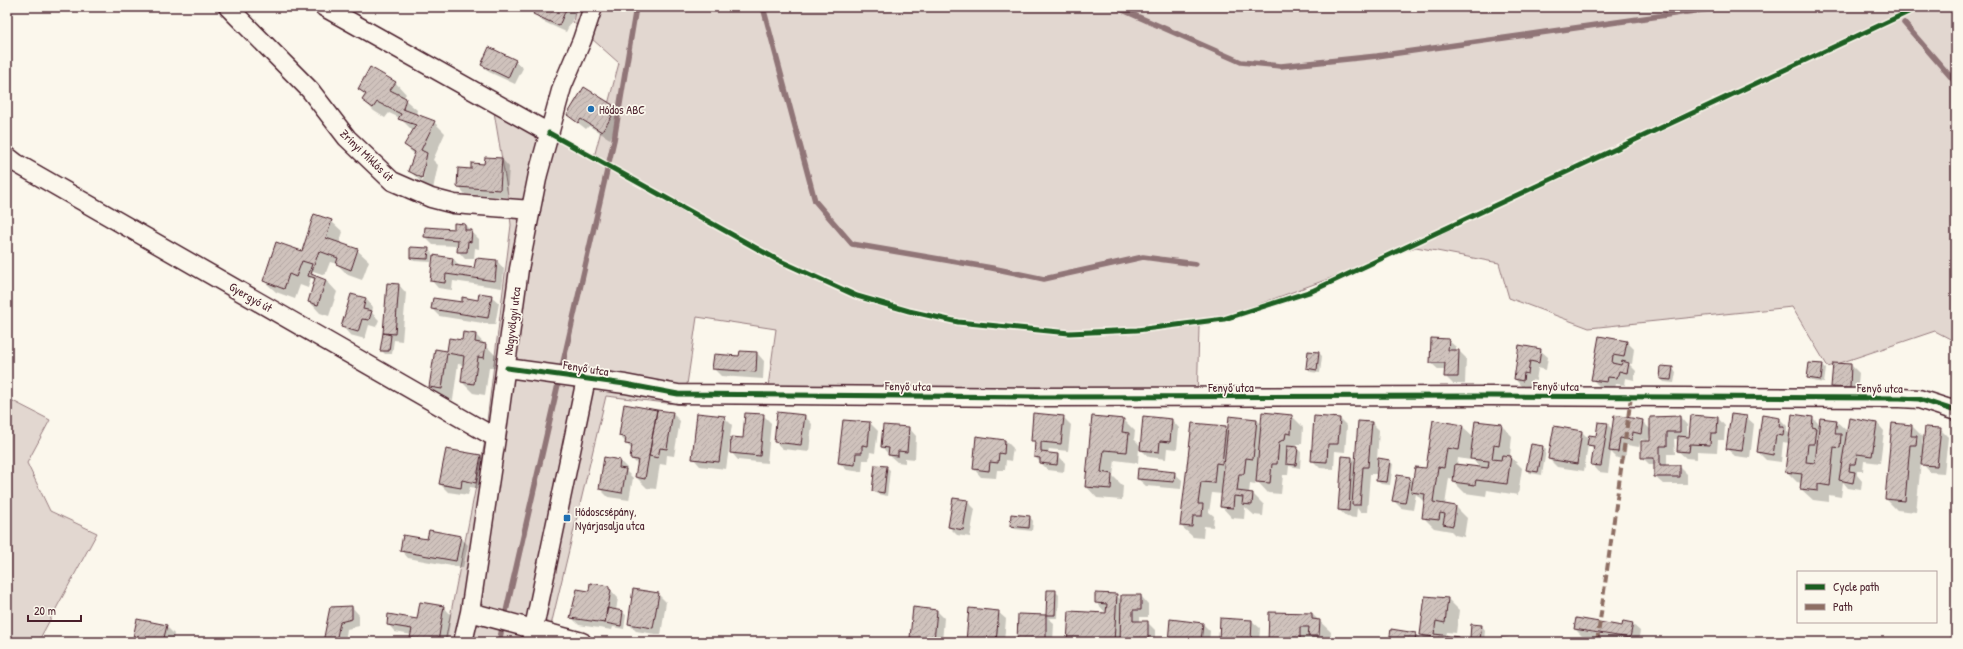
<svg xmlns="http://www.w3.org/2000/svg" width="1963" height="649" font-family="'Patrick Hand',sans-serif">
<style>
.green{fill:#e2d7d0;stroke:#967b7e}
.shadow{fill:#0003;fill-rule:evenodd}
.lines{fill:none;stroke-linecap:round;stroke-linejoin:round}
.stream{stroke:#907477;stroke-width:5.5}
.building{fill:url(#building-hatch);stroke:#4a1f2b}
.minor-casing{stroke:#4a1f2b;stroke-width:21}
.minor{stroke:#fbf7ec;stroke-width:18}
.quiet{stroke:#8d6e63;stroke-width:4;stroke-dasharray:8 4;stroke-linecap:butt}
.cycleway-casing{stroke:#fbf7ec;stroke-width:8}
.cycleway{stroke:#1b5e20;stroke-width:5}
.poi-dot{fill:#1f6fb2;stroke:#fbf7ec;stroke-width:1.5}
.labels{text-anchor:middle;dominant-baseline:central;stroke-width:3.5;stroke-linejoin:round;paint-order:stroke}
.poi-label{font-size:12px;fill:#4a1f2b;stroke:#fbf7ec;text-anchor:start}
.street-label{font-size:12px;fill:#4a1f2b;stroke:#fbf7ec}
</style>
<defs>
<pattern id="building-hatch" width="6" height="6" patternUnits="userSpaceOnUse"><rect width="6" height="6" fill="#cfc2bc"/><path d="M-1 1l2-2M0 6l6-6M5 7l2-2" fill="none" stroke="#b3a6a2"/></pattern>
</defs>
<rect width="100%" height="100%" fill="#fbf7ec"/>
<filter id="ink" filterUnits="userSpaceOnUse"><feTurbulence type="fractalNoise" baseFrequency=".025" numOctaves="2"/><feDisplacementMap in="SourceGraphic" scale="8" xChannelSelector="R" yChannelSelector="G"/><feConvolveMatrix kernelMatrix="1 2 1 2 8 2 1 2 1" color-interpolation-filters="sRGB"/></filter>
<g filter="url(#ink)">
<!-- green -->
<path class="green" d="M576,7H1956V342L1935,331L1828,367L1792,307L1589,328L1509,298L1499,263L1416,247L1199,326L1197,405L766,401L776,329L697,317L684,405L606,396L547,642H445L484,446L511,225L508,195L494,112L594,157L619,63L573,22Z
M7,398L50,420L27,463L50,511L97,533L38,642H7Z"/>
<!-- shadow -->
<path class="shadow" d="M538,7H573L577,10L566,32L542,21L535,14Z
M515,61L523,68L515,84L489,72L482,65Z
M395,82L406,94L403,98L417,110L416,115L434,122L445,133L433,160L438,165L433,189L422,183L425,170L421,182L410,171L415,155L405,145L413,131L400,118L389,113L385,118L374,111L363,100L366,96L359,89Z
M612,105L620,113L615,121L618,124L610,139L589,126L586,129L568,115Z
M502,159L509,167L507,197L465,194L458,186L471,170Z
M331,221L343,232L339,244L357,250L369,261L362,280L348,275L337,264L330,262L325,275L313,271L312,276L326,280L337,292L329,316L320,313L309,301L315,281L311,277L308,288L300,285L295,299L276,292L264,281L302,252Z
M465,225L479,239V249L475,248L474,259H465L458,251V246L433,245L425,237L455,230Z
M428,249L432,253L431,262L414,261L411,258Z
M453,258L460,267L475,269L497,261L504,269L502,288L453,281L452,290L438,288L431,280Z
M388,284L399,285L406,293L402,341L394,340L392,354H385L381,350Z
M352,295L366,299L373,307L372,313L379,320L376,327L369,325L365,339L350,335L343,327Z
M491,296L499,303L495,325L439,316L432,309L479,301Z
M476,335L496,356L495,368H489L485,395L473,393L462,382L464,365L458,364L453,400L441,398L430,387L435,350L448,352L463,341Z
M1600,337L1627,342L1634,349L1632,364L1628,363L1636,371L1634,380L1626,378L1625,385L1616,384L1615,389L1600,387L1592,379ZM1621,362H1623L1622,366H1620Z
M1448,340L1456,347V351H1459L1466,358L1465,384H1453L1445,376V370H1439L1431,363Z
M1520,346L1540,350L1548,357L1546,370L1538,368L1536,381L1531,380L1530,388L1522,387L1515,379Z
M757,353L764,361L763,379L721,376L713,368L740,357Z
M1319,353L1322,356L1320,373L1311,372L1307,368Z
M1834,364L1851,365L1859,373L1857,395L1840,394L1832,387Z
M1822,365L1826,369L1824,383L1812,381L1808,378Z
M1672,368L1676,372L1674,383L1664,382L1661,379Z
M672,413L680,421L674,456L667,455L666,465L660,464L656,489L647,488L636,477L638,465L631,458L632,450L620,436Z
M763,415L771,423L767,463L738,460L731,452L732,441H730L726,469L700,466L693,458L724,417L732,425L730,438L744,439Z
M805,416L812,424L809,452L783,449L775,442Z
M1292,416L1303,427L1302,444H1297L1296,448L1301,452L1300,468L1289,466L1288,475H1283L1281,494L1268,493L1256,480L1255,485L1250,484L1249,493L1253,494L1264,505L1263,516L1254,515L1245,507L1244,519L1232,518L1221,506L1222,494L1212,493L1209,512L1214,516L1213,527L1204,526L1203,538L1193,537L1181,526L1225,427L1229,431L1257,420L1262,425Z
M1063,417L1071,425L1068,451L1049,449L1048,454L1058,455L1065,463L1064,472L1048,470L1035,457L1036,444L1032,440Z
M1093,417L1124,420L1135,431L1134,439L1141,446L1172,420L1179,428L1177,449L1167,448L1166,459L1149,457L1139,448L1138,463L1115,460L1113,476L1123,486L1122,500L1097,498L1086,486Z
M1680,417L1687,425L1688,438H1690L1718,418L1725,426L1724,440H1718L1717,452L1697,451V459L1686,458L1678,451L1679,439H1674L1675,454H1667V466H1679L1687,474V484H1663L1655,477V465H1650L1642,457L1651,442V430L1648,441L1641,439L1639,447L1627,445L1625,459L1617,458L1611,452L1608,473L1599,472L1592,464L1594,450L1588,445L1584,471L1557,467L1549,459L1582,432L1589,439L1596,437L1607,424L1613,430L1642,421L1651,430Z
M1746,417L1754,424L1750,458L1735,456L1727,449Z
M1339,418L1347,426L1345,452L1335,451L1334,469L1320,468L1312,460Z
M1813,418L1820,425L1836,421L1848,432L1877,423L1884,431L1880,463L1864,461L1863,471H1857V475L1862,481L1861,490L1848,488L1843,482L1841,497L1829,495V502L1813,500L1801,489L1802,483L1797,482L1786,471L1789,443L1783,442L1781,462L1766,460L1758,452L1780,419L1787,426V431L1790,435Z
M844,421L870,423L878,431L875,453L870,452L869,460H863L862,472L847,470L839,463Z
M1371,422L1379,430L1376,474H1370L1367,512H1360L1357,508L1356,518L1347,517L1339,510L1343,457L1352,458L1356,462Z
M1501,425L1512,436L1510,456L1522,468L1518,495L1487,490L1486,496L1465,493L1454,482V479L1449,478L1445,505L1456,507L1467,518L1464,537L1455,535L1451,531L1434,528L1423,517L1425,503L1416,494L1413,510L1401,508L1393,500L1409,478L1414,482L1427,469L1462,426L1474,437ZM1458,458L1470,460L1471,458L1481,468L1457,465Z
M884,426L909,428L916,436L915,459L905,458V463L897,462L889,455L882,447Z
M1912,426L1923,437L1922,443L1924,445L1940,429L1948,437L1944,473L1930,472L1921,462L1916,512L1897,510L1886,499Z
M977,438L1005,440L1013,448L1011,461L1006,460L1005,470H997L996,478L981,477L974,469Z
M1543,447L1546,450L1542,475L1530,473L1527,470Z
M1956,451V459L1953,456Z
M481,456L488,464L483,489L470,487L468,495L448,492L440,484Z
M605,458L620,461L627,468V472L633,478L629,500L608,497L600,489Z
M1389,461L1393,464L1390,485L1381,484L1377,481Z
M1956,465V474L1953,471Z
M886,467L890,470L887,496L877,494L873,491Z
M1174,473L1182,480L1181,489L1146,486L1138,479Z
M967,501L975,509L970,537L957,535L949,527Z
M1030,517L1033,521L1032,531L1015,529L1011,526Z
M460,537L468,545L463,568L408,558L401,550L428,540Z
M608,587L618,598L616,611L622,612L626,615L624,629L613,627L612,630L579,625L571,617L590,592Z
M1048,591H1055L1059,595L1058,618H1048L1054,623L1053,642H1018L1019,615L1047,616Z
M658,594L666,602L661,635L636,631L629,624Z
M1116,595L1121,600L1141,596L1148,604V617H1140V622H1147L1155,630V642H1068L1107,614L1096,602Z
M1448,599L1459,610L1456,633L1447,632L1446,637L1458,638L1462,642H1428L1421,635Z
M421,603L444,607L451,615L447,642H416L411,637L412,635L395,632L388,624L418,621Z
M352,607L359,615V626L347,629L345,642H324Z
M937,611L944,618L942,642H915L911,638Z
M998,612L1006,619L1004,642H969L968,640Z
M1312,614L1331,632L1330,642H1316L1311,637V642H1269Z
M1221,619L1252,621L1260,628L1259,642H1220Z
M1203,624L1210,631L1209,642H1169Z
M1632,624L1640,631L1638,642H1619L1582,636L1575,629L1623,627ZM1582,629L1635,638V640L1582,631Z
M166,626L174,634L172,642H133Z
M1482,626L1485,630L1484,642L1474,641L1471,637Z
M1416,634L1423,642H1390Z"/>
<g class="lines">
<!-- stream -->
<path class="stream" d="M763,7L815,201L852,244L992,268L1044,279L1143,257L1196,264
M1116,7L1241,62L1281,66L1377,56L1723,7
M1904,23L1956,83
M499,642L614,140L636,7"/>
</g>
<!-- building -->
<path class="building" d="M537,7H567L559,26L533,14Z
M489,47L516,60L508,78L481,65Z
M370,67L396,82L390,90L406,98L403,109L435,121L421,150L427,153L422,178L408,171L415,152L404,145L416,125L398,119L401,114L377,102L373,108L362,100L366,94L358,89Z
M584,87L613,105L608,113L612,116L602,132L581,119L578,123L567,115Z
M485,157L502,158L500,190L457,187L458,168L471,169V163L484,164Z
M314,214L332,220L326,238L358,249L351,270L336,264L338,258L319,251L311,274L326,280L318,305L308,302L315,278L308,276L312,264L302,261L296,277L289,274L284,289L263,281L276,242L302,251Z
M454,223L465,224V230H472L471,242L468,241L467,252H457L458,240L424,237L425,227L454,229Z
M410,247L429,248L428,259L410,258Z
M433,255L453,258L452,265L474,268L476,258L497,260L495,281L446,274L445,283L430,281Z
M387,283L399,284L395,334L383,333Z
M479,293L492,295L488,318L431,309L433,298L462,302V297L478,300Z
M351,294L366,298L363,309L372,311L369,320L362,319L358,332L341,327Z
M463,332L476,334L475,342L486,344L484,358L478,357L474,384L461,382L464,356L447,353L442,389L429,387L435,349L447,351L449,338L462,340Z
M383,333L391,335L389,351H380Z
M1599,336L1627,341L1624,357L1613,355L1612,363L1621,365L1622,361L1629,363L1627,373L1619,371L1617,378L1608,377L1607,382L1591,380Z
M1431,338L1449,339L1448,350H1459L1458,377H1444L1445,363H1430Z
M1519,345L1541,349L1539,363L1530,361L1528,374L1524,373L1523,381L1514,379Z
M740,351L757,352L756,372L712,369L714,354L739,356Z
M1308,351L1319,352L1317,370L1306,368Z
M1809,363L1823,364L1821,380L1807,378Z
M1833,363L1851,364L1850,388L1831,387Z
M1661,366L1673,367L1671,380L1660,379Z
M624,404L657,410L645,479L635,477L638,460L630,459L632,445L625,444L626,438L619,436Z
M657,410L673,412L667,449L660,448L658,458L649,456Z
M777,412L805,415L801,445L774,442Z
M1262,412L1292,415L1291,434L1286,433L1285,439L1279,442L1277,464H1272L1270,483L1256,482Z
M697,413L725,416L719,462L692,459Z
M745,413L764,414L760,456L730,453L731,437L743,438Z
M1033,413L1064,416L1061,444L1041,442V452L1058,454L1057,465L1040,463V458L1034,457L1035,441H1031Z
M1731,414L1747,416L1742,451L1726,449Z
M1792,414L1813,417L1812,427L1816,428L1814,444H1808L1806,462L1815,463L1820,418L1837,420L1835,434H1841L1840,448L1834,447L1830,486L1818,484V491L1800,489L1802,474L1785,472Z
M1614,415L1643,420L1641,434L1633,432L1632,440L1620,438L1618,452L1609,451Z
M1691,415L1718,417L1717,433H1711L1710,445L1690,444L1689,452L1677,451L1678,436L1689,437Z
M1762,415L1780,418L1779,427H1784L1783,436L1776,435L1773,455L1757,452Z
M1092,416L1124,419L1122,432L1129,433L1127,452L1104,450L1101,472L1112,474L1111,489L1085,487Z
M1143,416L1172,419L1170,442L1160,441L1159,452L1140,450Z
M1229,416L1257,419L1253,459L1246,458L1244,474H1239L1237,491L1253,493L1252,505L1242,504L1243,497L1234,496L1233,508L1220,507Z
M1314,416L1340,418L1338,444H1328L1327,462L1311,461Z
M1680,416V432H1667V446H1660V465H1680V477H1654V458H1641V441H1650V417Z
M1849,418L1877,423L1872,456L1857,454L1855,464H1850L1849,471L1855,472L1853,483L1839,480Z
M843,420L870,422L868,446L862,445V453H856L855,465L838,463Z
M1433,420L1463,425L1459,450L1447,448L1444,468L1438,467L1433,502L1456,506L1453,526L1443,524L1445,514L1440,513L1439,520L1422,518L1425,494L1411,492L1415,467L1426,468Z
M1358,421L1372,422L1368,467H1363L1360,505H1352Z
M1475,421L1502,424L1499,446L1494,445L1492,459L1501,460L1502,455L1511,456L1507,484L1476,480L1475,485L1453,482L1455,464L1488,468L1489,461L1470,459Z
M1598,422L1608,423L1601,466L1591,465L1594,446L1587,445L1589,435L1596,436Z
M1192,423L1226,426L1222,464L1216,463L1214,483L1201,482L1198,504H1203L1202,516H1193L1192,527L1180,526Z
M1892,423L1912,425L1911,436H1917L1916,445H1910L1905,501L1885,499Z
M883,425L909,427L907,452L898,451V456L888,455L889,448L881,447Z
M1554,426L1582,431L1577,464L1548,459Z
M1925,427L1941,428L1937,466L1921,465Z
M976,436L1005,440L1004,454L999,453L998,463L990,462L989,471L973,469Z
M1531,444L1543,446L1538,472L1526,470Z
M1287,446L1298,447L1296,465L1286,464Z
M446,449L481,455L476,483L462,480L461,488L439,484Z
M1342,456L1352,457L1349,511L1338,510Z
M604,457L620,460L619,468L626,469L622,493L599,489Z
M1378,458L1390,460L1387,482L1376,481Z
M875,465L887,466L884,493L872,491Z
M1138,468L1175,472L1174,482L1137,479Z
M1397,475L1410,477L1405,503L1392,501Z
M953,498L968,500L963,530L948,527Z
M1011,514L1030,516L1029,528L1010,526Z
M429,530L461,536L456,561L400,551L403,535L427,539Z
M590,583L609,586V589L611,590L605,623L570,618L577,589L589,591Z
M633,589L659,593L653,628L628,624Z
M1047,590H1056L1055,615H1046Z
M1095,593L1117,594L1114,642H1067L1069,611L1106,613L1107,604L1095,603Z
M1121,595H1141V610H1133V621H1148V642H1120Z
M1425,596L1448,598L1445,623L1436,621L1434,634L1459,637L1458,642H1434V637L1420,635Z
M420,602L444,606L438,642L410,638L412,629L387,625L388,614L417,619Z
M352,606V619L340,622L336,642H323L330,607Z
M913,607L937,610L934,641L910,638Z
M607,608L623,611L621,626L605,623Z
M969,608L999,611L996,642L966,641Z
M1269,612L1312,613V619L1320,620L1319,636H1308L1309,627H1300V642H1268Z
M1018,614L1046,615V642H1017Z
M1220,618L1252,620L1251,642H1219Z
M1576,618L1622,626L1623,621L1633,623L1630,638L1574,629Z
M137,619L167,625L163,642H132Z
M1170,619L1203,623L1201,642H1168Z
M1471,624L1482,625L1480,639L1470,638Z
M1391,629L1416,633L1415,642H1389Z
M272,637L286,641V642H271Z
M1500,638L1526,642H1499Z"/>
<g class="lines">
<!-- minor casing -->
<g class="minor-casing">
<path id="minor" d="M228,7L310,90L347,138L392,181L431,198L454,204L531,210
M324,7L549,133
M7,156L16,163L496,438
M507,368L625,384L678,394L1038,397L1491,396L1900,398L1919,399L1956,411
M470,612L582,642
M463,642L470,612L496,438L519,269L538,174L562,87L582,40L593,7
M531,642L586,379"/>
</g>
<!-- minor -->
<use href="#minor" class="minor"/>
<!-- quiet -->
<path class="quiet" d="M1597,642L1631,397"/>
<!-- cycleway casing -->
<g class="cycleway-casing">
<path id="cycleway" d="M549,133L776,259L857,296L909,311L958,322L1069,333L1137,330L1224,319L1312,291L1919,7
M507,368L625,384L678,394L1038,397L1491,396L1900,398L1919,399L1956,411"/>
</g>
<!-- cycleway -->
<use href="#cycleway" class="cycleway"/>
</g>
</g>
<!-- markers -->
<g class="poi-dot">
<circle cx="591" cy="109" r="4"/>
<rect x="563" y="514" width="8" height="8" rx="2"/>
</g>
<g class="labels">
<!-- poi labels -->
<g class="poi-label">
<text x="599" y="109">Hódos ABC</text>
<text x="575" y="511">Hódoscsépány,<tspan x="575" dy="14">Nyárjasalja utca</tspan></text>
</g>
<!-- street labels -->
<g class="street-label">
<text transform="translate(367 155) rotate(44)">Zrínyi Miklós út</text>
<text transform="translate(251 297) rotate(30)">Gyergyó út</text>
<text transform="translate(512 321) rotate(-83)">Nagyvölgyi utca</text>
<text transform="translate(586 368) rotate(9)">Fenyő utca</text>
<text transform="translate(908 386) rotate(1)">Fenyő utca</text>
<text transform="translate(1556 386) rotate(1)">Fenyő utca</text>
<text x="1231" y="387">Fenyő utca</text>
<text transform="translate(1880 388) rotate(1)">Fenyő utca</text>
</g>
</g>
<!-- margin -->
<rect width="1963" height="649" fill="none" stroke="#fbf7ec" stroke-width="24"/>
<rect x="12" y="12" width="1939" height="625" fill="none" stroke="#4a1f2b" stroke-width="1.5" filter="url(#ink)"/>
<!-- legend -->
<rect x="1797" y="571" width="140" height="52" fill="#fbf7ec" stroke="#b4a19f"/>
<rect x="1805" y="584" width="20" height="6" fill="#1b5e20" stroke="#b4a19f"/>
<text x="1833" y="591" font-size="12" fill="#4a1f2b">Cycle path</text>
<rect x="1805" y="604" width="20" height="6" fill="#8d6e63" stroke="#b4a19f"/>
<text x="1833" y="611" font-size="12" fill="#4a1f2b">Path</text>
<!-- scale -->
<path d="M28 615v6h53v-6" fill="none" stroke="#4a1f2b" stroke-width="2"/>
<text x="34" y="615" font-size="12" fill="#4a1f2b" stroke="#fbf7ec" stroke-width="3" paint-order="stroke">20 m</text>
</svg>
